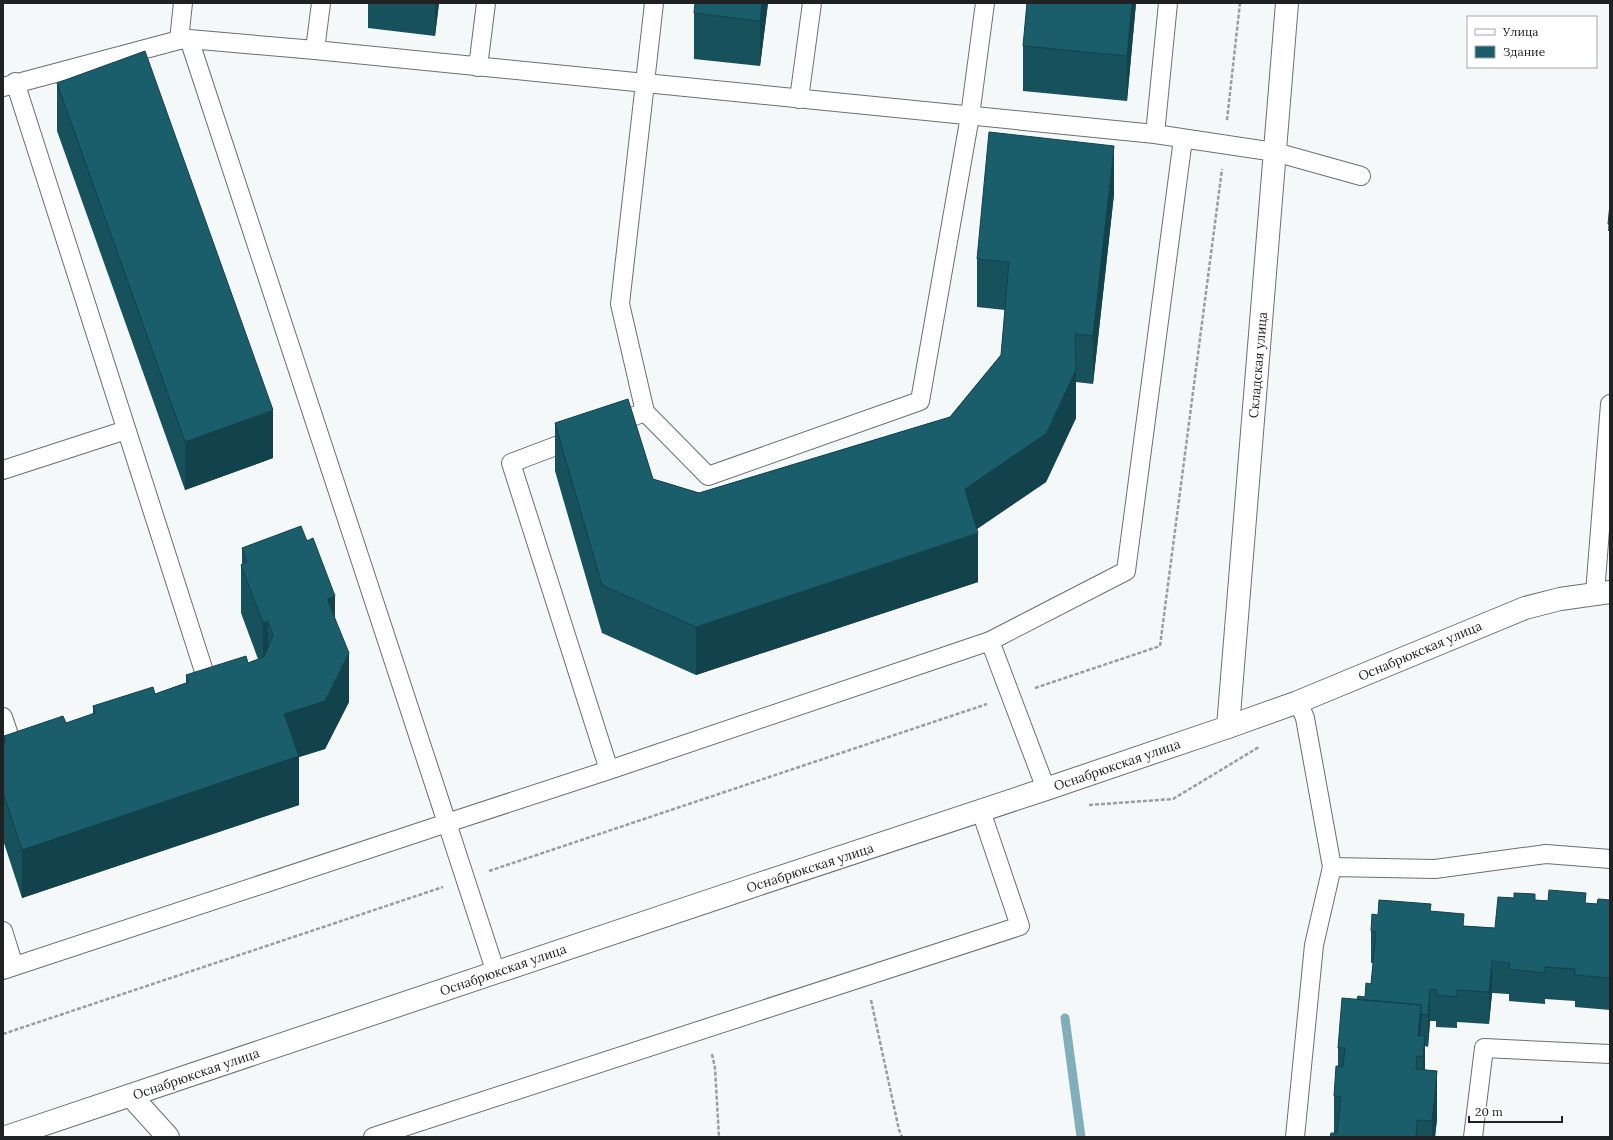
<svg xmlns="http://www.w3.org/2000/svg" width="1613" height="1140" font-family="Lora,serif">
<style>
.lines{fill:none;stroke-linecap:round;stroke-linejoin:round}
.stream{stroke:#80aeb9;stroke-width:9}
.lane-casing{stroke:#6b6f70;stroke-width:20}
.street-casing{stroke:#6b6f70;stroke-width:24}
.secondary-casing{stroke:#6b6f70;stroke-width:24}
.path{stroke:#9a9c9d;stroke-width:2.5;stroke-dasharray:4 2;stroke-linecap:butt}
.lane{stroke:#fff;stroke-width:18}
.street{stroke:#fff;stroke-width:22}
.secondary{stroke:#fff;stroke-width:22}
.wall{fill:#16515c}
.shaded-wall{fill:#12424b}
.building{fill:#1a5e6b;stroke:#12424b}
.labels{text-anchor:middle;dominant-baseline:central;stroke-width:4;stroke-linejoin:round;paint-order:stroke}
.street-label{font-size:13px;fill:#202122;stroke:#fff}
</style>
<rect width="100%" height="100%" fill="#f4f8f9"/>
<g class="lines">
<!-- stream -->
<path class="stream" d="M1065,1018L1081,1137"/>
<!-- lane casing -->
<g class="lane-casing">
<path id="lane" d="M179,40L183,3
M315,50L321,3
M478,67L486,3
M15,82L209,687L204,688
M3,87L179,40L189,39L315,50L1155,134L1275,152L1361,176
M799,99L812,3
M1155,134L1168,3
M645,412L708,476L920,401L970,116L985,3
M610,425L645,412L620,304L654,3
M577,438L511,463L609,770L990,641L1046,789
M3,470L126,430
M1595,593L1610,404
M990,641L1126,571L1183,139
M3,717L14,750
M1332,867L1435,869L1546,854L1610,859
M3,931L14,966
M3,970L447,823L189,39
M496,973L447,823L609,770
M373,1137L1020,926L981,811
M1295,1137L1314,945L1332,867L1305,718L1298,702
M1473,1137L1484,1048L1610,1054"/>
</g>
<!-- street casing -->
<g class="street-casing">
<path id="street" d="M1228,727L1287,3
M131,1096L168,1137"/>
</g>
<!-- secondary casing -->
<g class="secondary-casing">
<path id="secondary" d="M6,1137L750,887L1046,789L1228,727L1298,702L1525,608L1560,599L1610,592"/>
</g>
<!-- path -->
<path class="path" d="M1227,120L1240,3
M1035,688L1160,646L1222,169
M1089,805L1173,799L1259,747
M489,871L987,704
M871,1000L899,1130L902,1137
M3,1034L443,887
M712,1054L715,1068L719,1137"/>
<!-- lane -->
<use href="#lane" class="lane"/>
<!-- street -->
<use href="#street" class="street"/>
<!-- secondary -->
<use href="#secondary" class="secondary"/>
</g>
<!-- wall -->
<path class="wall" d="M368,3H439L435,36L368,28Z
M768,3L760,66L694,59V13Z
M1027,3H1136L1127,101L1023,91V46Z
M57,83L273,458L185,490L57,131Z
M1114,194L1093,384L1076,382V418L1046,482L977,529L978,582L696,675L602,633L555,471V423L653,479L699,493L950,417L1001,355L1005,310L977,307V259Z
M1610,204V231H1608Z
M242,548L335,617L349,702L325,749L299,757V805L22,898L3,840V743H4V736L66,723L93,714V706L155,694L186,683V675L248,663L258,659L241,613V565L242,564Z
M1535,900L1597,904L1610,900V1010L1575,1007V1001L1545,999V1004L1509,1001V994L1492,993L1489,1024L1457,1022V1028L1436,1027V1021H1430L1428,1047L1425,1046V1070L1437,1119L1435,1137H1330L1334,1133V1096L1338,1066V1048L1357,999L1365,997L1371,984L1373,963H1371V931L1378,915L1431,911L1464,926L1495,928Z"/>
<!-- shaded-wall -->
<path class="shaded-wall" d="M435,3H439L435,36Z
M762,3H768L760,66V21Z
M1132,3H1136L1127,101V56Z
M1114,146V194L1093,384V336Z
M1076,370V418L1046,482L965,537V489Z
M273,410V458L185,490V442Z
M978,533V582L696,675V627Z
M335,596V645L327,599Z
M268,621V669L263,671V623Z
M349,653V702L325,749L299,757V805L22,898V850L284,714Z
M1492,961V993L1489,1024V992Z
M1430,989V1021L1428,1047V1015Z
M1421,1005V1046L1418,1036Z
M1425,1036V1085L1423,1105V1057Z
M1437,1071V1119L1435,1137H1432V1121Z
M1417,1120V1137H1416Z"/>
<!-- building -->
<path class="building" d="M695,3H762L760,21L694,13Z
M1027,3H1132L1127,56L1023,46Z
M145,51L273,410L185,442L57,83Z
M989,132L1114,146L1093,336L1075,334L1076,370L1046,434L965,489L978,533L696,627L602,585L555,423L628,399L653,479L699,493L950,417L1001,355L1009,262L977,259Z
M1610,204V225L1608,224Z
M301,526L307,541L313,538L335,596L327,599L349,653L325,701L284,714L299,756L22,850L3,792V743L6,742L4,736L63,716L66,723L95,713L93,706L153,687L155,694L189,682L186,675L246,656L248,663L264,657L273,635L268,621L263,623L241,565L247,562L242,548Z
M1549,890L1586,893L1585,903L1597,904L1598,899L1610,900V978L1575,975V969L1545,967V973L1509,969L1510,963L1492,961L1489,992L1457,990V997L1436,995L1437,990L1430,989L1428,1015L1421,1014V1021V1005L1357,999L1358,996L1365,997L1366,983L1371,984L1376,932L1371,931L1372,914L1378,915L1379,900L1431,904L1430,911L1464,914L1463,926L1495,928L1498,897L1514,898V893L1535,894V900L1548,901Z
M1342,998L1421,1005L1418,1036H1425L1423,1057L1417,1056L1416,1069L1437,1071L1432,1121L1417,1120L1416,1137H1330L1331,1133H1337L1341,1097L1334,1096L1336,1066L1343,1067L1345,1048H1338Z"/>
<g class="labels">
<!-- street labels -->
<g class="street-label">
<text transform="translate(1258 365) rotate(-85)">Складская улица</text>
<text transform="translate(1420 651) rotate(-23)">Оснабрюкская улица</text>
<text transform="translate(1117 765) rotate(-19)">Оснабрюкская улица</text>
<text transform="translate(810 868) rotate(-18)">Оснабрюкская улица</text>
<text transform="translate(503 970) rotate(-19)">Оснабрюкская улица</text>
<text transform="translate(196 1074) rotate(-19)">Оснабрюкская улица</text>
</g>
</g>
<!-- border -->
<rect width="1613" height="1140" fill="none" stroke="#202122" stroke-width="8"/>
<!-- legend -->
<rect x="1467" y="16" width="130" height="52" fill="#ffffff" stroke="#a6a6a7"/>
<rect x="1475" y="29" width="20" height="6" fill="#ffffff" stroke="#a6a6a7"/>
<text x="1503" y="36" font-size="12" fill="#202122">Улица</text>
<rect x="1475" y="46" width="20" height="12" fill="#1a5e6b" stroke="#a6a6a7"/>
<text x="1503" y="56" font-size="12" fill="#202122">Здание</text>
<!-- scale -->
<path d="M1469 1116v6h93v-6" fill="none" stroke="#202122" stroke-width="2"/>
<text x="1475" y="1116" font-size="12" fill="#202122" stroke="#ffffff" stroke-width="3" paint-order="stroke">20 m</text>
</svg>
